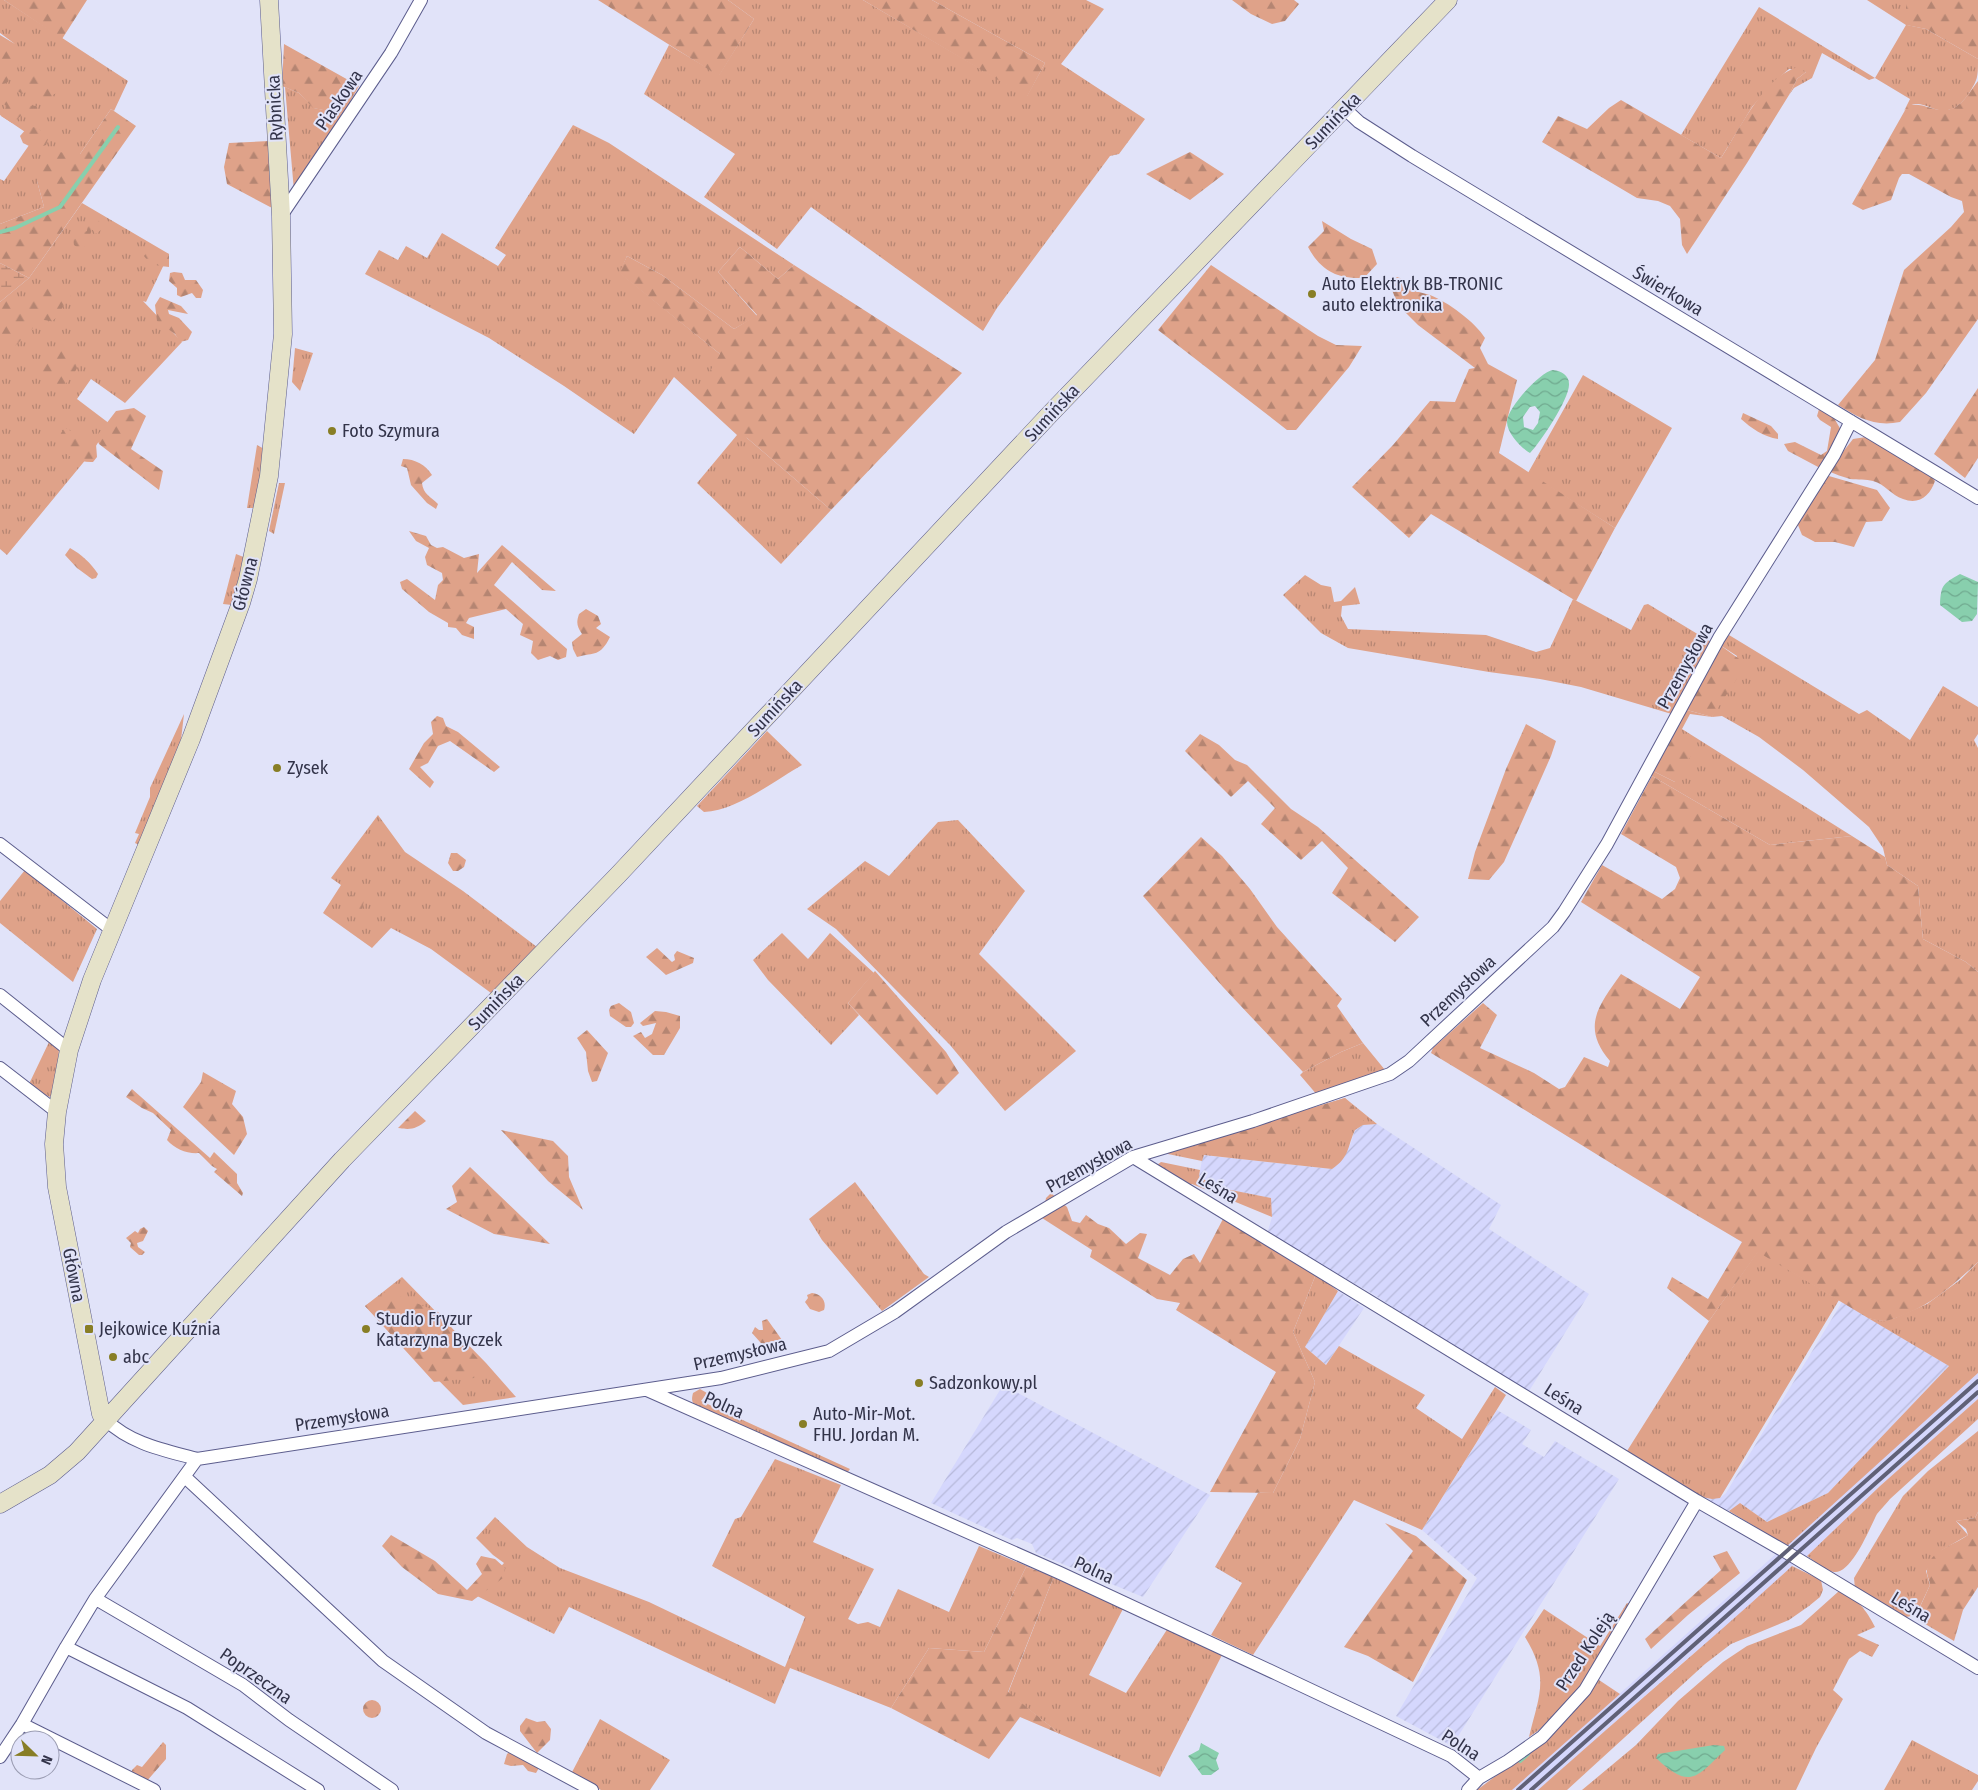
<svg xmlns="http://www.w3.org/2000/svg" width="1978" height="1790" font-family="'Fira Sans Condensed',sans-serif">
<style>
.built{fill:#d5d7fd}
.industrial{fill:url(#industrial-furrows)}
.grass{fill:url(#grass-tufts)}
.forest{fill:url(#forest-firs)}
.wetland{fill:url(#wetland-marsh)}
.water{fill:url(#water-waves);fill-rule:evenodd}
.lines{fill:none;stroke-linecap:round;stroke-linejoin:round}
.stream{stroke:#88cfad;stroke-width:4}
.street-casing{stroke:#5c5d8d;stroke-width:14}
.secondary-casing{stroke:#5c5d8d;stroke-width:19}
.street{stroke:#fff;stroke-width:12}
.secondary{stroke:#e5e2c9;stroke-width:18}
.rail{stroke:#606177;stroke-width:4}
.poi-dot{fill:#887e25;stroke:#e1e3f9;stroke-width:2}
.labels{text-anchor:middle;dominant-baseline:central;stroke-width:4;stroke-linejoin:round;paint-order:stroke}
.street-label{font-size:18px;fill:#323349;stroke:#e1e3f9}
.poi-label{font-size:18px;fill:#323349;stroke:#e1e3f9;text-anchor:start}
</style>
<defs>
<pattern id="industrial-furrows" width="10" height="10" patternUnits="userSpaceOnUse" patternTransform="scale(1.25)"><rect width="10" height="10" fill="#d5d7fd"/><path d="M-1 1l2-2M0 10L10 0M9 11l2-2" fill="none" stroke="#b7b9da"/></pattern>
<pattern id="grass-tufts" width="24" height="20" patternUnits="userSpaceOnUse" patternTransform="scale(1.25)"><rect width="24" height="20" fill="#dfa289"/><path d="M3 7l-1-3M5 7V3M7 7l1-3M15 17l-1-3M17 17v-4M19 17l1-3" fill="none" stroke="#b58572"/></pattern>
<pattern id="forest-firs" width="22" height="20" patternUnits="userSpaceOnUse" patternTransform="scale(1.25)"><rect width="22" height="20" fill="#dfa289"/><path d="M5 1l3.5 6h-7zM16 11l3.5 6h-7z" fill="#b58572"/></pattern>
<pattern id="wetland-marsh" width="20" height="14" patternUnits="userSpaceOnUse" patternTransform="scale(1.25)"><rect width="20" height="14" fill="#dfa289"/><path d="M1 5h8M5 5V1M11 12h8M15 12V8" fill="none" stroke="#b58572"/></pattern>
<pattern id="water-waves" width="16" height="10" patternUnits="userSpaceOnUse" patternTransform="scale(1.25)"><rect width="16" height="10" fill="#88cfad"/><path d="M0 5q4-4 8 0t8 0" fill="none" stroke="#70a98f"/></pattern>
</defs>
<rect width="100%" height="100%" fill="#e1e3f9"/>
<!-- built -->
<path class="built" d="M1978,1373V1399L1880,1486L1807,1556L1792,1566L1743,1612L1673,1671L1538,1790H1512Z"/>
<!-- industrial -->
<path class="industrial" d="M1377,1124L1501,1205L1489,1229L1589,1294L1526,1396L1373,1294L1267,1234L1272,1217L1270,1198L1216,1187L1199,1176L1203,1155L1332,1169L1350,1145L1355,1130L1363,1125Z
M1338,1291L1364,1308L1326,1365L1305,1347Z
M1842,1302L1949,1366L1828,1493L1767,1522L1740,1503L1729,1511L1697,1496L1720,1498L1726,1493Z
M1003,1385L1210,1495L1143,1597L1036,1553L1032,1544L1017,1538L1012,1540L931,1503Z
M1497,1410L1531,1430L1522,1444L1544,1457L1555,1441L1619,1479L1452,1746L1396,1716L1477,1578L1422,1530Z"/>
<!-- grass -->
<path class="grass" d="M0,0H4L128,81L114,111L111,109L80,154L37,181L44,207L0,224V179L4,181L34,138L0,115V35L15,44L0,33Z
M728,0H863L1027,96L1045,63L932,0H1086L1104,9L1061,64L1145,119L1119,154L1110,156L997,308L983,331L811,207L777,249L704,197L735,154L644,94L669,45L719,75L754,19Z
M1867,0H1906L1907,25L1926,29L1978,59C1978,78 1978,79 1968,95C1940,132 1923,88 1904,111L1910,99L1875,78L1869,80L1822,53L1812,78L1794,88L1789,95L1797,79L1806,72L1789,69L1773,83L1752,107L1721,158L1681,135L1759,7L1875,78L1906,25Z
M285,87L299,93L314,108L343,114L294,191Z
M573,125L609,143L794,265L778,279L740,247L718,272L757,316L734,329L662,275L627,256L620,273L720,354L747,438L831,510L781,564L697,483L737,435L674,377L634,434L564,386L489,338L365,274L379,250L398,260L406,246L427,258L442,233L498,266L506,255L495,248Z
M82,203L169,254L146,302L143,301L182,342L125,403L91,379L77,399L110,424L92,452L7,555L0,549V302L29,278Z
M295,348L313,353L300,391L292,382Z
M1583,375L1672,428L1615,528L1528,473Z
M257,445L266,450L256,508H247Z
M279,483H285L274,534L269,531Z
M236,554L246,558L232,605L223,604Z
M1305,575L1321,585L1331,587L1334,602L1341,601L1355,587L1360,604L1342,606L1341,616L1348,629L1486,635L1536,652L1550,648L1573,599L1631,630L1644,605L1648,604L1714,644L1675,715L1581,687L1540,679L1489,672L1348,648L1321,633L1283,595Z
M1729,635L1859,714L1867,710L1910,740L1943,686L1978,707V734L1974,740L1978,748V972L1966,962L1923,939L1918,886L1887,865L1883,848L1869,827L1803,770L1759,737L1722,716L1712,717L1690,714L1682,729L1852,836L1770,845L1652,776L1651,770L1675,782L1674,733L1687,710L1712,717L1737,656L1720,645Z
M184,714L181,740L139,845L135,843L139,834L135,833L150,797V788Z
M767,731L802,765C774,781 736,811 704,812L697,806Z
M378,815L405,852L463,891L537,947L491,993L431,949L391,928L372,948L323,913L341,885L331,878Z
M958,820L1025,891L979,954L1076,1051L1005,1111L950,1045L836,929L807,909L865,861L889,876L938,822Z
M25,870L97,929L73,982L0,923V901Z
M782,933L808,959L830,933L874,973L848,1003L859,1015L831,1045L768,980L753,960Z
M50,1040L59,1049C58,1063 58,1086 50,1097L39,1092L29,1084Z
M1363,1043L1385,1070L1318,1096L1300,1075L1303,1072L1341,1052Z
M1345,1098L1377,1124L1363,1125L1355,1130C1347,1147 1350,1157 1332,1169L1204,1155L1202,1161L1163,1153Z
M1161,1162L1200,1170L1199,1176L1216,1187L1271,1198L1272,1217L1192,1184L1189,1186L1157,1165Z
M855,1182L924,1274L929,1277L882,1311L822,1240L809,1219Z
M1758,1251L1839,1300L1720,1498L1712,1499L1697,1496L1627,1451L1709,1321Z
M1978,1262V1373L1787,1546L1729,1511L1740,1503L1767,1522L1828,1493L1949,1366L1868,1318L1883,1321L1895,1318L1927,1304L1960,1280Z
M1316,1274L1338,1291L1305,1347L1326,1365L1339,1346L1425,1395L1416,1408L1462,1439L1495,1387L1506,1395L1422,1530L1354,1500L1253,1655L1211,1635L1242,1583L1215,1567L1258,1493H1273L1300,1439L1315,1382L1293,1332Z
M402,1277L486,1363L516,1397L463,1405L365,1306Z
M700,1389L707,1393L701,1401L850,1469L847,1473L698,1407C692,1403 691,1401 693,1393Z
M1978,1399V1419L1890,1499C1886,1504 1881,1509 1877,1514C1870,1527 1852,1574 1834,1572C1824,1571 1815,1561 1807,1556L1880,1486Z
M1978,1431V1512L1975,1518L1956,1521L1968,1535L1942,1550L1926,1571L1930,1585L1916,1615L1906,1617L1855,1589L1854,1578L1903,1496L1928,1471Z
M775,1459L841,1485L813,1542L874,1569L848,1619L858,1624L868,1622L880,1627L898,1589L949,1612L979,1546L1124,1607L1089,1675L1126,1693L1168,1628L1223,1653L1160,1777L1060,1734L1008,1693L1054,1576L1026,1567L984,1652L929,1648L891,1708L790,1668L775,1704L569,1607L554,1634L475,1595L504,1563L493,1555L476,1538L495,1517L527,1547L560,1568L649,1602L785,1667L805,1617L712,1566L735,1519L741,1517Z
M1792,1566L1821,1580L1823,1590L1820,1597L1809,1606L1789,1620L1731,1644L1705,1664L1567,1790H1538C1622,1715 1709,1642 1792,1566Z
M1839,1591C1856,1596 1867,1611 1875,1627L1857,1635L1879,1645L1872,1657L1860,1651L1849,1659L1833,1690L1843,1699L1816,1748L1796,1790H1582L1636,1745L1678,1701L1723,1662L1747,1646L1801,1625Z
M1627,1603L1630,1604C1602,1651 1576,1706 1529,1737C1539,1695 1550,1678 1525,1637L1544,1609L1600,1646Z
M1596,1678L1620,1694L1512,1790H1477L1513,1763Z
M600,1719L670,1760L650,1790H601L571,1774Z
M1912,1740L1978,1775V1781L1972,1790H1884Z"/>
<!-- forest -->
<path class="forest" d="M4,0H87L62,39Z
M598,0H728L754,19L719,76Z
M863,0H932L1045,63L1027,97Z
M1232,0H1294L1299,4L1285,21L1272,24L1251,14Z
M1906,0H1978V59L1926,29L1906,25Z
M0,43L6,45L21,59L17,68L4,69L6,74C18,72 24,75 29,62L41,64L36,77L42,79L46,74L56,88L57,93L52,95L53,100L49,106L44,105L40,100L41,93L35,92L34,97L26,91L23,94L15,90L18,82L10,77L8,82L0,86Z
M284,44L359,86L343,114L313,108L299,93L282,86Z
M1799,67L1806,72L1797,79L1789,95L1747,163L1687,254L1682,245L1680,219L1670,206L1658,201L1637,198L1542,142L1558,116L1587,129L1609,108L1621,100L1721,158C1739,130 1765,74 1799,67Z
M1978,81V319L1926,393L1900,422C1875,427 1859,418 1838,405L1875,360L1904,270L1951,227L1964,212L1962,201L1951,197L1909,174H1902L1899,178L1891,200L1863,210L1852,204L1908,105C1918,104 1922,105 1931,108C1958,116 1964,99 1978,81Z
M0,89L22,105L37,106L38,113L34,120L22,115L12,123L1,116L7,106L0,102Z
M111,109L136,126L29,278L0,263V224L44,207L37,181L48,151L80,154Z
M34,127L48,134V139L46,145L35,149L23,143L20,136L27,128Z
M269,141L272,208L227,184L224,167L229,143Z
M1190,152L1224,174L1190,200L1146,174Z
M91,215L101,223L102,229L96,234L92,229L87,245L83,248H78L74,245C73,236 71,233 81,229L84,232L87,231L86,217Z
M1322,221L1351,239L1372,249L1377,264L1364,278C1337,279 1321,271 1308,247L1324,231Z
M740,247L778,279L794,265L962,373L831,510L747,438L698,392L720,354L619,273L627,256L662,275L734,329L757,315L718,272Z
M150,248L169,254V267C158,266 150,265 144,256Z
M1211,265L1318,336L1336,345L1362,346L1349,367L1296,430H1287L1158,330Z
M174,272L182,273L185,280H196L203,290L201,298H196L192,293L181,297L177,295V288L169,281L170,273Z
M1397,277C1406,279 1406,285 1412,289C1417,292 1424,293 1430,295C1448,302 1475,322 1485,338L1480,348L1488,364L1517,380L1499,453L1615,528L1576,601L1431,514L1409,538L1352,487L1393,445L1430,401L1455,402L1469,369L1475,368L1418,325L1398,305L1392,290L1394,280Z
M50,280L70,294L71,299H68C61,307 61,315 52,321C42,320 41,320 34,313L29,320L33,328L13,348L6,343L0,344V305L10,298L17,301H28L34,298L39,289Z
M160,297L181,306L188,314L168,310L169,314L179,318L192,332L188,340L180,342L175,334L157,321L155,305Z
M68,349L75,359L77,368C72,378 65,387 53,390L49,387L50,376L38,374C45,359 52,353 68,349Z
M1978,388V458L1965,478L1934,454Z
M134,408L146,416L131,449L163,471L159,490L99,444L96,437L116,411Z
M1819,409L1834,418L1841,430L1820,468L1788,451L1784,444L1795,442L1821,455L1827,451L1831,427L1820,420L1817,416Z
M1743,413L1771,426L1778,434V439C1764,437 1751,428 1741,419Z
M65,428L71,431H80L96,444L97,457L93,462C81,463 64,456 58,445L61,433Z
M1866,437L1932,476L1935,481C1930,496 1919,505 1903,499C1891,495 1885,484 1873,481C1866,479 1858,480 1850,479C1843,477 1835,474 1828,471L1853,439Z
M403,459C415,459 426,465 432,475L422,483C423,494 431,497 438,504L436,509L427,503L411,485L407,468L401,466Z
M1822,474L1877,490L1890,508L1882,521L1866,522L1854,547L1835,542H1815L1802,535L1796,520Z
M409,531L426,536L431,545L437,548L443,547L464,558L479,554L477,573L502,545L556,591L542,590L512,562L494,585L567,649L566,657L558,660L550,656L538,660L531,653L533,641L520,635L523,624L506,609L469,618L466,623L474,627V639L462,635L456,628L448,627V623L429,612L402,589L400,582L407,579L435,600L438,585L443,580L442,573L427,565L425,557L429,548L416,541Z
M70,548C81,554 91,563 98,574L96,578L92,579L77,568L65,555Z
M586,609L598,616L601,624L596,628L610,637C600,657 595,652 577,657L573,649L572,642L582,634C577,626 576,623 579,614Z
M1720,645L1742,661L1736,680L1712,717L1687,710Z
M437,716L443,718L446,726L458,732L500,767L494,772L450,741L438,746L428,763L420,767L434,782L430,788L409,769L424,743L433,734L431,722Z
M1526,724L1556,741L1551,756L1504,862L1489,880L1468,879L1475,852L1506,769Z
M1674,733L1687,738L1694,751L1675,782L1651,770Z
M1200,734L1219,745L1235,760L1247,765L1291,809L1318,827L1419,917L1395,942L1332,893L1348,868L1322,841L1301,860L1261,824L1275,808L1248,781L1231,797L1185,751Z
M1652,776L1770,845L1852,836L1885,857L1887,865L1918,886L1923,939L1966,962L1978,972V1262C1955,1283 1935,1302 1906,1314C1899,1317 1891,1320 1884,1321C1879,1321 1873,1319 1868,1318L1758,1252L1709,1321L1667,1288L1672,1277L1708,1299L1742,1242C1637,1181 1535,1115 1431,1053L1433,1048L1483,1003L1497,1015L1480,1048L1534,1073L1559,1089L1565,1087L1584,1057L1608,1067L1610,1061C1580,1026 1600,1004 1621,974L1680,1009L1700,977L1581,902L1602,865L1662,899L1675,889L1680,878L1676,867L1621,834Z
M1201,837L1222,856L1250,889L1277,927L1342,999L1337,1006L1363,1043L1341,1052L1303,1072L1223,987L1143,896Z
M451,853H457L466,860L464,867L458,871H453L448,863Z
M351,895L364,900L362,910L359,914C350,910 345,912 343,902L346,898Z
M657,948L672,962L675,960L674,955L677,951L694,958L693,963L666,975L646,957Z
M875,971L946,1052L959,1073L937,1095L848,1003Z
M619,1003L631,1012L634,1023L631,1027H626L610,1016L609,1010L611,1006Z
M655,1011L666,1012L680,1016V1028L664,1055H653L633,1036L641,1032L645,1038L652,1034L656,1023L643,1026L640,1023Z
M587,1030L608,1053L597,1081L592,1082L588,1071L586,1052L577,1038Z
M203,1072L236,1091L232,1104L243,1117L247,1134L234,1155L183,1107L201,1082Z
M132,1089L210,1158L214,1152L237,1174V1183L243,1193L242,1196L214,1172L217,1169L212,1166L199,1153C187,1154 175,1149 167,1140L171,1130L153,1113L142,1108L126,1097Z
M1345,1098L1364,1121L1293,1129L1218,1151L1198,1150L1197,1143Z
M415,1111L426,1121C416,1129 411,1130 398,1128Z
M501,1130L553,1141L568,1156L569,1177L583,1210L548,1181Z
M470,1167L550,1244L494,1234L446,1209L457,1202L452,1186Z
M1051,1193L1067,1207L1072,1221L1080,1223L1086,1215L1098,1224L1109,1228L1126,1244L1140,1233L1147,1234L1138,1258L1170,1275L1183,1259L1194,1254L1200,1263L1224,1217L1316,1274L1293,1332L1315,1382L1300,1439L1273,1493L1210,1492L1276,1372L1176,1310L1180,1303L1157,1299L1090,1257L1092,1250L1042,1218L1046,1198Z
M144,1227L148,1231L143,1241L137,1243L138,1247L145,1252L142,1255H139L130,1247L131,1243L126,1238L135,1231L138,1233L140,1229Z
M387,1291L438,1312L484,1366L474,1378L434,1382L365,1306Z
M812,1293C821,1294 827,1301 824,1310L819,1312L810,1309L805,1302L808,1298L807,1295Z
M767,1319L782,1340L775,1348L767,1350L752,1333L755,1327L759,1330H763L762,1321Z
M1978,1512V1587L1963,1610L1954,1641L1915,1618L1930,1585C1930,1581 1926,1574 1927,1570C1929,1550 1955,1545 1968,1535L1966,1529L1956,1521L1975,1518Z
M1385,1523L1416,1536L1467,1580L1413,1682L1368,1656L1344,1647L1413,1551Z
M391,1535L435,1561L467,1590L482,1574L476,1564L481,1556L495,1559L505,1568L503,1578L472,1601L438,1594L402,1567L382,1546Z
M1727,1551L1740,1573L1688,1615L1651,1649L1645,1639L1721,1570L1713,1556Z
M1026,1567L1054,1576L1008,1692L1060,1734L1020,1717L989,1759L891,1708L929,1648L984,1652Z
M363 1709a9 9 0 1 1 18 0a9 9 0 1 1-18 0Z
M526,1718L537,1722L545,1721L551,1729L550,1740L537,1753L520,1731V1726Z
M163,1742L166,1745V1759L146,1782L132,1776V1770L137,1765L142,1767Z
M513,1750L540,1766L536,1773L528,1771L523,1765L511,1766L504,1764L507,1754Z"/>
<!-- wetland -->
<path class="wetland" d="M0,263L29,278L0,302Z"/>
<!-- water -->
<path class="water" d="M1553,370C1561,371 1569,375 1569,384C1570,398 1540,443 1530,453C1521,448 1507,433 1507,422C1507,408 1540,372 1553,370ZM1535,406L1540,412L1538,423L1533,430L1524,427L1523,417L1530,407Z
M1960,574L1978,582L1977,614L1972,621L1962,622L1940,605C1941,584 1943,584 1960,574Z
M1201,1743L1219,1753L1216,1760L1219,1769L1211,1775H1202L1188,1756L1199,1750Z
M1714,1745L1724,1746L1725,1750C1696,1778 1690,1790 1656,1758L1658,1754Z"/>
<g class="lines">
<!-- stream -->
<path class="stream" d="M0,232L15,228L60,207L118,127
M1520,1761L1528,1754"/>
<!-- street casing -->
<g class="street-casing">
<path id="street" d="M1345,109L1359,122L1412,156L1978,498
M281,216L391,53L421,0
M0,844L112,930
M0,995L69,1050
M0,1068L57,1112
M1133,1157L1697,1501L1786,1552L1978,1668
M647,1390L1060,1573L1277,1674L1451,1756L1479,1778
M106,1420C131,1444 164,1450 197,1459L721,1378L829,1351L895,1312L1006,1232L1133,1157L1253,1121L1390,1074L1409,1061L1553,927L1564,912L1607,844L1719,638L1834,455L1851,421
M185,1477L383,1661L486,1733L592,1790
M96,1599L243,1685L289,1720L392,1790
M66,1647L187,1708L318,1790
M22,1724L154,1790
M0,1757L22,1724L66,1647L95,1599L197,1459
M1468,1790L1479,1778L1508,1761L1542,1737L1585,1690L1697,1501"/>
</g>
<!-- secondary casing -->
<g class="secondary-casing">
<path id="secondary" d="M106,1420L101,1414L57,1187L54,1144L57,1112L69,1050L92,980L191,739L241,603L248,579L269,476L283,334L281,216L269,0
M0,1504L50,1475L77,1452L342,1160L618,875L1050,414L1448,0"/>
</g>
<!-- street -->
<use href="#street" class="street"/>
<!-- secondary -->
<use href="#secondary" class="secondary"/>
<!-- rail -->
<path class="rail" d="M1518,1790L1978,1381
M1531,1790L1978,1392"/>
</g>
<!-- markers -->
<g class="poi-dot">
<circle cx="1312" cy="294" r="5"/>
<circle cx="332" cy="431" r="5"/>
<circle cx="277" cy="768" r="5"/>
<rect x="84" y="1324" width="10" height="10" rx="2.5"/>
<circle cx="366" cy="1329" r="5"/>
<circle cx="113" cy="1357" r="5"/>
<circle cx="919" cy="1383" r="5"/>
<circle cx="803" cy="1424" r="5"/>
</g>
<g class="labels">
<!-- street labels -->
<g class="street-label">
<text transform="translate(339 100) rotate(-56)">Piaskowa</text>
<text transform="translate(275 108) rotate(-93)">Rybnicka</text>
<text transform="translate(1333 121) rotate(-46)">Sumińska</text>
<text transform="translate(1668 291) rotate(31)">Świerkowa</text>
<text transform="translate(1052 413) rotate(-47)">Sumińska</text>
<text transform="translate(245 584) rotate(-75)">Główna</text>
<text transform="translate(1685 666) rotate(-61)">Przemysłowa</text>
<text transform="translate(775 708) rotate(-47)">Sumińska</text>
<text transform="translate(1458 991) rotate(-43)">Przemysłowa</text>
<text transform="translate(496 1002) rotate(-46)">Sumińska</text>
<text transform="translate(1089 1165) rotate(-29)">Przemysłowa</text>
<text transform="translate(1218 1188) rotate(31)">Leśna</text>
<text transform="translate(74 1275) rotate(79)">Główna</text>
<text transform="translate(740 1354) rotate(-13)">Przemysłowa</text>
<text transform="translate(1564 1399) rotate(32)">Leśna</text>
<text transform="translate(724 1405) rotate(24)">Polna</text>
<text transform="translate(342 1418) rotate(-9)">Przemysłowa</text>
<text transform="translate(1094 1570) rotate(25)">Polna</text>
<text transform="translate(1911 1607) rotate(31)">Leśna</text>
<text transform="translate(1585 1651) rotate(-57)">Przed Koleją</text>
<text transform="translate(256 1676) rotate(35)">Poprzeczna</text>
<text transform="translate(1461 1745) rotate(33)">Polna</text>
</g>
<!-- poi labels -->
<g class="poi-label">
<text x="1322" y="284">Auto Elektryk BB-TRONIC<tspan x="1322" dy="21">auto elektronika</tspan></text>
<text x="342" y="431">Foto Szymura</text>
<text x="287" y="768">Zysek</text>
<text x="376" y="1319">Studio Fryzur<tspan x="376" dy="21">Katarzyna Byczek</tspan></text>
<text x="99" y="1329">Jejkowice Kuźnia</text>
<text x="123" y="1357">abc</text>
<text x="929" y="1383">Sadzonkowy.pl</text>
<text x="813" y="1414">Auto-Mir-Mot.<tspan x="813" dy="21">FHU. Jordan M.</tspan></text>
</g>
</g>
<!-- north arrow -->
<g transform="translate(35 1755) rotate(113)"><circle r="24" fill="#e1e3f9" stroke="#9b9db3"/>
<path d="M0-4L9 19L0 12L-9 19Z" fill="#887e25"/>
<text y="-8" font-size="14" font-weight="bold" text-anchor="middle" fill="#323349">N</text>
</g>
</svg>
